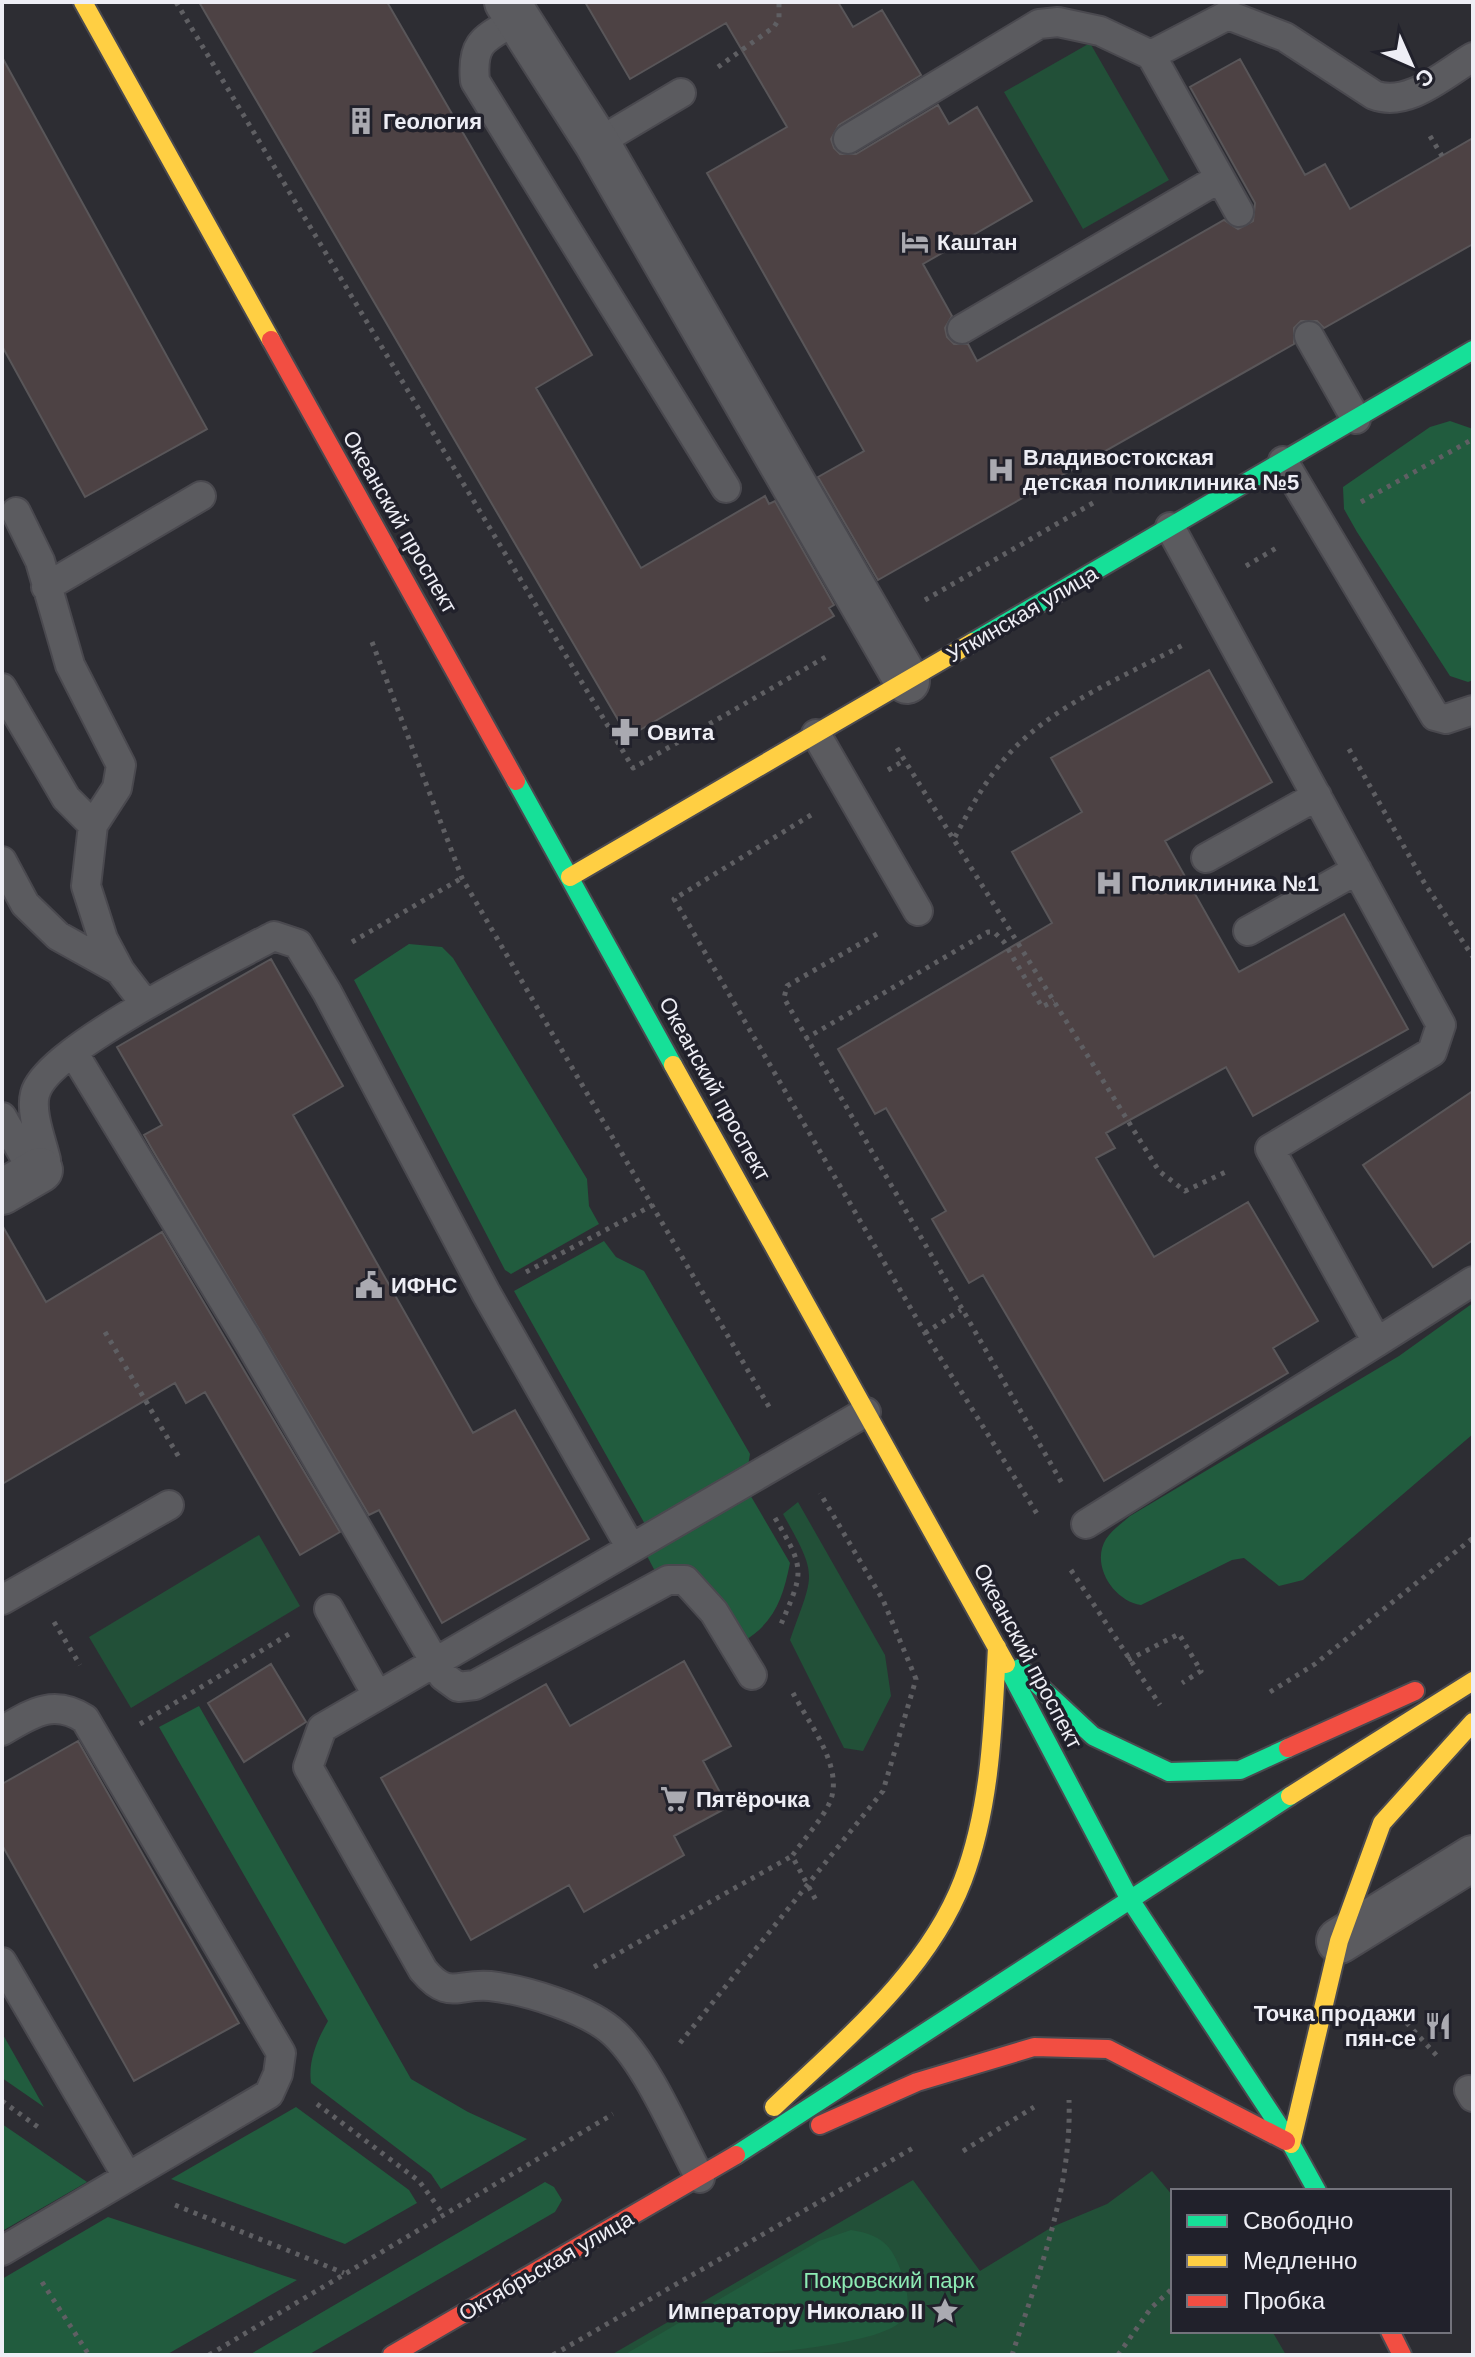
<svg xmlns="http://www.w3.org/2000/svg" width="1475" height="2357" font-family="Helvetica,sans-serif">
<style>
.green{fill:#225038}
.forest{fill:#215c3e}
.building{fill:#4d4244;stroke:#595659;stroke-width:2}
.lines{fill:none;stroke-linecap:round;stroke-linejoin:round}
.lane-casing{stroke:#4a494f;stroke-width:32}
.street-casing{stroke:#4a494f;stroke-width:48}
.fast-casing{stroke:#4a494f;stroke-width:22}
.slow-casing{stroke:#4a494f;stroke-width:22}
.jam-casing{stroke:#4a494f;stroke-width:22}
.path{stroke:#5f5f63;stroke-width:5;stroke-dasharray:4 6;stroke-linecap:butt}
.lane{stroke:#5b5b5f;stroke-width:28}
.street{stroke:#5b5b5f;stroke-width:44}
.fast{stroke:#16e098;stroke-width:18}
.slow{stroke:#ffcf43;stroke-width:18}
.jam{stroke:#f24e42;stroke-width:18}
.labels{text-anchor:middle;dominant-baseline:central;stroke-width:7;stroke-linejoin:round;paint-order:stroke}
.poi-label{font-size:22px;font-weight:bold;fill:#eeeef5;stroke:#21212b;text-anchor:start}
.street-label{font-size:22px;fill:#eeeef5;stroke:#21212b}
.park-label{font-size:22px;fill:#8debb4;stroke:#21212b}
</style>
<rect width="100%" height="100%" fill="#2d2d33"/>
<!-- green -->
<path class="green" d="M1090,43L1169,180L1083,229L1004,92Z
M798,1502L885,1655L891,1696L863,1751L844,1748L790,1640C814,1572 819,1578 783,1514Z
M259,1535L300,1606L131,1708L89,1637Z
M1152,2171L1173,2196V2331H1272L1286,2355H611L913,2180L980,2271L1052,2227L1107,2204Z"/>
<!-- forest -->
<path class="forest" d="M1450,421L1473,429V680L1468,682L1450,676L1357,532L1344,509L1343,487L1430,427Z
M409,944L442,947L453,958L587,1179L589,1206L599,1224L511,1274L505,1270L354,980Z
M604,1241L616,1257L644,1271L750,1454L748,1466L646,1526L514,1291Z
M1473,1303V1434L1303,1580L1279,1586L1244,1558L1232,1560L1141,1605C1114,1601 1090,1565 1106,1539C1112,1530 1122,1523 1130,1516L1399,1356Z
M749,1493L790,1563C783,1598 774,1624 742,1642L657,1575L646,1554Z
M199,1706L411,2079L468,2112L527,2139L441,2189L431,2174L311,2083C308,2061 317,2040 328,2021L159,1727Z
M2,2033L44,2107L2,2078Z
M296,2107L409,2190L417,2203L345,2244L171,2179Z
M2,2124L87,2182L4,2230L2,2226Z
M545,2182L554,2187L562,2200L555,2212L308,2355H249Z
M108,2217L297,2280L166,2355H2V2279Z
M851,2230C881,2235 892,2244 902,2274C907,2290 912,2306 901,2321C895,2328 882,2332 874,2335C795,2357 707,2355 624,2355L819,2241Z"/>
<!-- building -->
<path class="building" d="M199,2H387L592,355L536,388L641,568L765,496L769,504L775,501L834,605L829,608L834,616L628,737Z
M585,2H838L853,27L882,10L921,75L839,125L831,139L834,148L840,154H856L938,105L949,124L977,107L1032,201L923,264L952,316L945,328L947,337L954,344H968L977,361L1224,220L1238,229L1253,221L1255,203L1190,87L1240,59L1305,175L1325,164L1350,209L1473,138V244L1324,328L1317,321H1301L1294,328V344L878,580L818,477L864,451L707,173L787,127L726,23L630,79Z
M2,57L207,429L85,497L2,346Z
M1209,670L1272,782L1165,841L1239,972L1344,914L1408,1029L1253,1116L1226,1067L1106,1133L1115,1148L1096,1158L1154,1257L1248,1202L1318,1321L1273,1348L1288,1373L1104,1481L983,1275L969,1283L932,1219L946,1211L886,1108L875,1114L838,1049L1052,923L1012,852L1082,812L1051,758Z
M271,959L343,1086L293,1115L473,1433L515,1410L589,1539L442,1623L379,1510L369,1515L152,1149L144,1135L162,1125L117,1047Z
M1473,1091V1240L1433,1267L1363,1165Z
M2,1225L46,1302L162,1232L340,1532L300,1555L205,1392L186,1403L175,1383L2,1484Z
M684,1661L731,1746L703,1761L728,1807L674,1836L684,1855L584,1912L569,1885L471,1940L381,1778L546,1684L570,1726Z
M271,1664L306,1722L244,1762L208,1703Z
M78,1741L239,2023L134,2081L2,1845V1784Z"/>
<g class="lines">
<!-- lane casing -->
<g class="lane-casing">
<path id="lane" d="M518,19C486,38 471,40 475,81L726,488
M1151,55L1228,15L1285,37L1374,95C1408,108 1444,74 1473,57
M848,139L1039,24L1058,22L1100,31L1151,55L1239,212
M597,143L681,93
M962,329L1220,178
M1309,336L1356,419
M1283,461L1435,716L1446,719L1473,710
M16,512L40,561L70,665L121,765L117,788L93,825L86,886L103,939L120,971L146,1005
M1170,527L1441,1025L1432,1052L1270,1149L1377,1342L1473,1281
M46,587L201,496
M2,688L66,798L93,825
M816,734L918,911
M1206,858L1317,796
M2,861L25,904L58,936L119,970
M1248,931L1357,870
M73,1052L250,1344L443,1676L458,1687L475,1685L668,1580H685L714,1612L752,1675
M2,1117L34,1173
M40,1170L46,1160C42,1142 30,1113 35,1094C46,1049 229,960 274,936L298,944L327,992L486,1293L631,1548
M1086,1524L1377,1342
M2,1600L169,1505
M329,1609L377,1695
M2,1731C31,1714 53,1698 85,1719L281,2053L278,2074L269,2094L2,2251
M2,1962L127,2176
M1469,2090L1473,2097
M700,2178C678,2137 648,2065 615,2034C589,2009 525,1990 490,1986C457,1983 449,2001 423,1970L308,1767L322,1728L866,1412"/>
</g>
<!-- street casing -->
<g class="street-casing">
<path id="street" d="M507,2L597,143L907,681
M2,1192L40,1170
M1339,1941L1473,1858"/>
</g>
<!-- fast casing -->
<g class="fast-casing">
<path id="fast" d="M973,642L1473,350
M516,781L673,1065
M1006,1664L1129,1898L1291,2144L1317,2191
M1020,1668L1093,1736L1169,1772L1240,1770L1288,1748
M736,2155L1290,1796"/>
</g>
<!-- slow casing -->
<g class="slow-casing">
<path id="slow" d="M83,2L271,340
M570,877L973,642
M673,1065L1006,1664
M1290,1796L1473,1681
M774,2107C843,2041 928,1972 963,1880C991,1806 993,1725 997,1647
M1291,2144L1339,1941L1382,1823L1473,1722"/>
</g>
<!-- jam casing -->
<g class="jam-casing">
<path id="jam" d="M271,340L516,781
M1288,1748L1415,1691
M820,2125L917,2082L1034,2047L1108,2049L1286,2141
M1390,2331L1402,2355
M392,2355L736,2155"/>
</g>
<!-- path -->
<path class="path" d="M176,2L633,768L829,655
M718,67L774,27L779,19V2
M1430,136L1442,156
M1361,502L1473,439
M1246,566L1278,547
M925,600L1093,503
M372,642L462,878L772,1412
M897,748L1159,1171L1185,1191L1228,1171
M1349,749L1425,884L1473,957
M888,770L905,760
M811,815L674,899L925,1333L1039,1517
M955,837C974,801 994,765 1025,738C1070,698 1131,673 1183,645
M877,934L787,986L784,998L1063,1485
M352,942L462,878
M805,1039L988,932H994L1004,942L1042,1007L1054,1001
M526,1272L653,1205
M105,1332L180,1459
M925,1333L961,1310
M775,1518C807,1572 803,1572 779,1629
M1071,1570L1160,1705
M54,1622L80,1665
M1128,1660L1179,1634L1201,1671L1182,1683
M1270,1692L1315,1664L1473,1538
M793,1693C809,1724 846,1769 829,1804C820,1822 804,1839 792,1856L818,1904
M140,1724L289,1634
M594,1967L792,1856
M1393,2008L1438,2057
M680,2043L883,1791L916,1679L883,1600L820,1493
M2,2101L42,2130
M317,2104L419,2181L444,2215
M963,2151L1034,2107
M175,2205L344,2273
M42,2282L89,2355
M209,2355L613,2114
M553,2355L913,2148
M1012,2355C1039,2272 1072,2189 1069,2100
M1118,2355L1151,2308L1173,2288"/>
<!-- lane -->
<use href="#lane" class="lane"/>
<!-- street -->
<use href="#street" class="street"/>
<!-- fast -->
<use href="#fast" class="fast"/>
<!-- slow -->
<use href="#slow" class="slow"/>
<!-- jam -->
<use href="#jam" class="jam"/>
</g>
<!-- icons -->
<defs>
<g id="building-bare" transform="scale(2.16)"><path d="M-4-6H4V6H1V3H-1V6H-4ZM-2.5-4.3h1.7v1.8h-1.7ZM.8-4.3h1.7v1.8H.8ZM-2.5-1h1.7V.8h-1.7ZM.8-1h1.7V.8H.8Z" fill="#aaaab1" stroke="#21212b" stroke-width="2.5" paint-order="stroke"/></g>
<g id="hotel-bare" transform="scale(2.16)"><path d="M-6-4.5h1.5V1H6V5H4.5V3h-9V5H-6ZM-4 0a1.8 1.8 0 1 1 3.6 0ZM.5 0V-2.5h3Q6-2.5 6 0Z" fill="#aaaab1" stroke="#21212b" stroke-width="2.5" paint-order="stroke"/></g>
<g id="hospital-bare" transform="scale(2.16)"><path d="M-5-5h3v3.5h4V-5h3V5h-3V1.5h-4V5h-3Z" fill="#aaaab1" stroke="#21212b" stroke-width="2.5" paint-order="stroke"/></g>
<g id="pharmacy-bare" transform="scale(2.16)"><path d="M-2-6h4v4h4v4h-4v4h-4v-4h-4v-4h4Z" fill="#aaaab1" stroke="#21212b" stroke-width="2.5" paint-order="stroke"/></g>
<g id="civic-bare" transform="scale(2.16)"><path d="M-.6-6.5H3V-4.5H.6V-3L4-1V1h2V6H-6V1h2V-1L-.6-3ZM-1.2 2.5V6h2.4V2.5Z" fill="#aaaab1" stroke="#21212b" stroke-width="2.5" paint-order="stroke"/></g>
<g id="supermarket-bare" transform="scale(2.16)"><path d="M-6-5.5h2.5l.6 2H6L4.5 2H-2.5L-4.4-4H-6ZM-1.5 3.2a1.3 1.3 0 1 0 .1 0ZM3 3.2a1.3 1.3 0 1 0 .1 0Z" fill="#aaaab1" stroke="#21212b" stroke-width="2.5" paint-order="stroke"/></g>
<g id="restaurant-bare" transform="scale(2.16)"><path d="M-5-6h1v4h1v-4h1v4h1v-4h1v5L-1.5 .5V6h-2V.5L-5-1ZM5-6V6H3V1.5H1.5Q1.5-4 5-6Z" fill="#aaaab1" stroke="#21212b" stroke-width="2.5" paint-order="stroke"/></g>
<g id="sight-bare" transform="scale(2.16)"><path d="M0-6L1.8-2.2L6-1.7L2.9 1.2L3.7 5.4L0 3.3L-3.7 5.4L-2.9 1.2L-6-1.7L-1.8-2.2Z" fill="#aaaab1" stroke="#21212b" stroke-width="2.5" paint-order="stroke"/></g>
</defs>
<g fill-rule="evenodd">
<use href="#building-bare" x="361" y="121"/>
<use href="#hotel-bare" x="915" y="242"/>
<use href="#hospital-bare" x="1001" y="470"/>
<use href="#pharmacy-bare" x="625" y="732"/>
<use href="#hospital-bare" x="1109" y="883"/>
<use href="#civic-bare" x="369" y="1285"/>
<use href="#supermarket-bare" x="674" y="1799"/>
<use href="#restaurant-bare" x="1438" y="2026"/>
<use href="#sight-bare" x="945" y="2311"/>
</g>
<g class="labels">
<!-- poi labels -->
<g class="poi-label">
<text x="383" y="121">Геология</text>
<text x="937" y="242">Каштан</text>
<text x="1023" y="457">Владивостокская<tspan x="1023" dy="25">детская поликлиника №5</tspan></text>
<text x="647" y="732">Овита</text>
<text x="1131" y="883">Поликлиника №1</text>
<text x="391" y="1285">ИФНС</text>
<text x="696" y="1799">Пятёрочка</text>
<text x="1416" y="2013" text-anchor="end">Точка продажи<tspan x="1416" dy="25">пян-се</tspan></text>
<text x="923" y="2311" text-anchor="end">Императору Николаю II</text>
</g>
<!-- street labels -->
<g class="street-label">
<text transform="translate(400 522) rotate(60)">Океанский проспект</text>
<text transform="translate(1022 614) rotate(-30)">Уткинская улица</text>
<text transform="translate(715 1089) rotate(61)">Океанский проспект</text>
<text transform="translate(1028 1656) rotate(62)">Океанский проспект</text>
<text transform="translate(546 2266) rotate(-30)">Октябрьская улица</text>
</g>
<!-- park labels -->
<g class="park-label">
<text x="889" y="2280">Покровский парк</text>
</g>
</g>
<!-- border -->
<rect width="1475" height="2357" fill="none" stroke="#eeeef5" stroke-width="8"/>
<!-- legend -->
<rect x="1171" y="2189" width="280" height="144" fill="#21212b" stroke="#73737c" stroke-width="2"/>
<rect x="1187" y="2215" width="40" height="12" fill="#16e098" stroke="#73737c" stroke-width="2"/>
<text x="1243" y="2229" font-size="24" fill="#eeeef5">Свободно</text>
<rect x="1187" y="2255" width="40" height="12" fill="#ffcf43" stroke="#73737c" stroke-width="2"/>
<text x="1243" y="2269" font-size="24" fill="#eeeef5">Медленно</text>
<rect x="1187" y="2295" width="40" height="12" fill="#f24e42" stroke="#73737c" stroke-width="2"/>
<text x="1243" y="2309" font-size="24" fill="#eeeef5">Пробка</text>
<!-- north arrow -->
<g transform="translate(1411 64) rotate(135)" stroke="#21212b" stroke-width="6" paint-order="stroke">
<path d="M0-6L14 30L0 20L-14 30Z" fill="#eeeef5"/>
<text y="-12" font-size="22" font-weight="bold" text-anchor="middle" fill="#eeeef5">С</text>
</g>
</svg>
